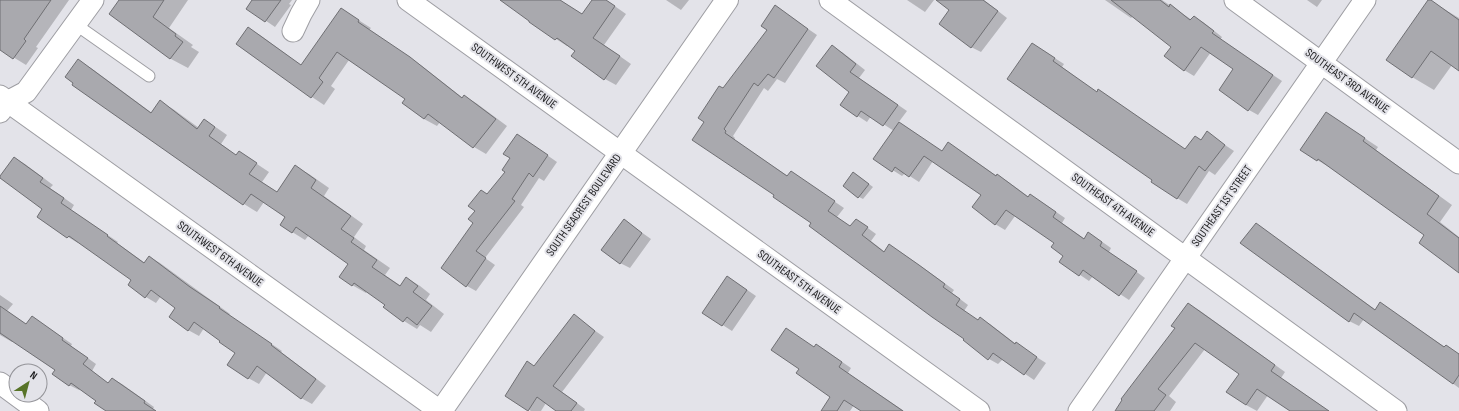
<svg xmlns="http://www.w3.org/2000/svg" width="1459" height="411" font-family="'Sofia Sans Condensed',sans-serif">
<style>
.shadow{fill:#0003}
.building{fill:#a9a9ae;stroke:#6f6f73}
.lines{fill:none;stroke-linecap:round;stroke-linejoin:round}
.service-casing{stroke:#9e9ea3;stroke-width:13}
.minor-casing{stroke:#9e9ea3;stroke-width:23}
.tertiary-casing{stroke:#9e9ea3;stroke-width:24}
.service{stroke:#fff;stroke-width:11}
.minor{stroke:#fff;stroke-width:21}
.tertiary{stroke:#fff;stroke-width:22}
.labels{text-anchor:middle;dominant-baseline:central;stroke-width:4;stroke-linejoin:round;paint-order:stroke}
.street-label{font-size:12px;fill:#1e1e20;stroke:#e3e3e9}
</style>
<rect width="100%" height="100%" fill="#e3e3e9"/>
<!-- shadow -->
<path class="shadow" d="M1,0H69L36,47L38,48L26,65L0,49V2Z
M120,0H188L169,28L193,45L191,47L199,52L188,68L171,59L110,14Z
M253,0H292L289,4L291,5L275,27L247,8Z
M501,0H560L583,15L593,0H606L626,14L604,45L631,64L616,85L605,79L576,51L568,45L567,46L556,39Z
M666,0H689L681,10Z
M907,0H934L925,12Z
M942,0H984L1007,18L981,52L971,47L951,10Z
M1105,0H1162L1192,20L1194,17L1203,22L1222,37L1220,40L1282,81L1258,115L1249,110L1235,69L1211,52L1194,76L1184,70L1172,46L1133,16L1131,18Z
M1307,0H1322L1317,7Z
M1429,0L1459,18V70L1452,65L1434,90L1412,77Z
M776,7L817,35L785,83L777,79L768,91L764,88L733,136L735,138L734,140L788,176L791,172L844,208L837,217L851,227L865,226L876,234L871,241L885,252L899,251L929,272L954,290L952,293L968,305L964,311L979,321L980,319L990,324L1016,344L1046,363L1034,380L1003,359L998,364L989,359L965,338L776,194L705,121L724,89L768,30Z
M341,9L371,28L369,30L422,66L463,98L464,96L476,103L507,126L486,154L474,147L440,122L437,126L424,119L403,103L406,99L349,60L331,86L335,89L324,105L312,97L237,44L248,28L260,35L302,66Z
M1033,44L1064,64L1062,67L1097,93L1099,91L1108,96L1186,150L1201,140L1207,133L1234,151L1215,175L1209,171L1187,204L1177,198L1154,179Z
M832,47L842,52L865,70L859,78L907,111L898,123L943,152L958,149L997,176V175L1007,181L1029,197L1040,201L1065,218L1062,223L1085,239H1098L1111,248L1109,252L1145,278L1129,300L1093,276L1089,281L1061,262L1065,256L1055,242L1015,216L1005,230L995,224L982,195L933,161L919,182L905,173L902,176L875,159L894,131L871,116L867,122L841,105L851,91Z
M78,61L91,68L152,113L160,102L173,109L199,128L204,121L217,128L227,135L221,144L237,156L239,152L269,172L262,182L278,193L296,167L309,174L329,188L324,196L363,224L354,237L366,246L364,250L390,268L385,275L401,286L407,278L420,286L430,294L426,300L444,314L431,332L420,325L417,329L404,321L385,307L386,305L367,291L366,293L352,285L349,264L309,235L305,240L281,225L287,217L264,202L257,212L244,204L167,151Z
M1327,113L1378,147L1376,150L1452,205L1440,222L1459,237V271L1426,235L1331,168L1317,160Z
M518,135L557,162L544,181L539,178L521,205L524,207L485,258L495,265L476,291L467,286L474,223L488,195L506,172L512,158Z
M15,158L25,164L53,185L50,188L74,205L71,210L118,242L117,243L145,263L150,257L160,263L230,314L229,315L282,351L281,352L326,386L312,404L301,398L267,372L259,384L248,378L237,353L222,341L204,328L199,336L188,330L177,308L161,296L156,303L146,297L129,285L133,280L79,242L78,243L68,237L38,217L43,209Z
M858,176L873,187L863,199L859,197Z
M624,220L651,239L630,268L620,263Z
M1256,224L1265,230L1376,310L1381,304L1445,347L1446,346L1459,354V388L1364,319L1359,326L1349,321Z
M737,283L756,296L732,331L704,313Z
M0,295L13,304L7,311L27,325L41,323L72,344L71,346L96,364L92,371L109,384L113,379L122,384L154,407L153,409L156,411H107L97,401L80,389L79,390L69,385L56,370L13,340L12,342L0,335Z
M1188,304L1199,310L1285,372L1281,378L1329,411H1291L1268,395L1257,411L1246,405L1241,373L1205,349L1169,396L1176,402L1170,411H1116L1176,328Z
M574,316L604,337L562,392L585,409L584,411H558L546,403L541,411H531L507,395L535,367Z
M815,348L826,351L851,368L848,373L904,411H862L854,405L850,411H826L832,397Z"/>
<!-- building -->
<path class="building" d="M0,0H51L24,39L26,41L13,59L0,50Z
M119,0H164L153,17L176,34L175,36L183,42L170,59L109,14Z
M252,0H281L265,22L246,9Z
M500,0H560L582,14L592,0H606L615,6L593,38L620,56L604,80L571,56L575,51L557,38L555,40L529,22V21Z
M936,0H983L998,11L971,48L939,24L949,10Z
M1111,0H1160L1169,7L1170,4L1190,20L1194,16L1214,31L1212,33L1273,75L1248,111L1219,90L1233,69L1201,47L1184,71L1164,56L1171,47Z
M1428,0H1431L1459,20V71L1431,51L1412,78L1386,60Z
M775,5L808,29L774,78L768,74L758,86L754,83L724,129L726,131L725,133L787,176L791,171L835,201L828,211L850,226L856,219L868,227L862,235L884,252L889,244L919,265L945,284L943,287L960,299L956,305L978,320L980,317L1015,344L1016,342L1037,357L1024,375L993,353L988,360L963,340L964,339L932,317L809,226L811,223L773,197L774,195L692,140L704,122L698,118L719,86L723,88L767,30L761,26Z
M341,8L359,20L358,22L410,57L462,98L464,95L496,119L473,148L428,114L424,119L402,103L405,99L337,52L319,78L323,82L311,98L236,44L248,27L301,65Z
M1032,43L1055,58L1053,61L1097,92L1098,89L1185,149L1195,136L1201,140L1207,131L1225,145L1205,171L1199,166L1177,199L1151,182L1152,180L1007,79Z
M832,45L856,64L850,72L898,105L883,126L861,111L857,117L840,105L849,92L816,66Z
M78,59L151,113L160,100L197,129L204,119L215,127L209,136L236,155L239,151L257,163L249,174L277,192L295,165L316,180L311,188L351,216L341,229L354,238L351,242L377,260L372,267L400,286L406,277L418,286L413,292L432,306L417,325L407,317L403,322L383,307L385,305L354,283L352,286L339,277L348,264L296,227L292,233L280,225L285,217L251,194L243,205L72,85L73,83L65,77Z
M1326,112L1365,138L1363,141L1439,196L1427,214L1459,238V273L1419,243L1424,235L1318,159L1317,161L1300,150Z
M899,122L942,151L948,142L996,176L997,174L1028,197L1030,194L1056,212L1053,217L1084,239L1088,232L1102,242L1100,246L1137,271L1119,296L1083,270L1079,276L1059,262L1063,256L1051,247L1054,243L1006,210L995,225L972,207L981,195L924,156L909,177L895,167L892,172L873,159Z
M517,134L548,155L533,177L529,173L512,199L515,201L476,251L486,258L466,287L441,268L473,223L468,219L475,211L468,206L481,190L487,194L505,172L502,170L510,158L503,154Z
M14,157L43,178L40,182L64,198L61,203L108,235L107,236L144,263L149,256L190,287L220,307L219,308L272,344L271,345L316,379L301,399L257,366L248,379L227,365L235,353L219,342L220,341L194,322L188,331L169,317L175,308L151,290L145,298L128,285L131,280L69,236L67,238L37,217L42,209L0,178V176Z
M853,172L869,184L858,198L843,186Z
M624,219L642,233L620,264L601,250Z
M1256,223L1375,310L1380,302L1444,347L1446,345L1459,354V375L1453,384L1354,313L1349,322L1240,243Z
M727,276L747,290L722,326L702,313Z
M1188,303L1275,365L1271,371L1329,411H1290L1257,389L1246,405L1226,392L1239,374L1195,343L1158,389L1166,395L1154,411H1115L1122,400L1121,399L1175,328L1171,326Z
M0,306L26,324L32,316L63,338L62,340L88,358L83,364L108,383L112,378L145,401L144,403L156,411H106L94,403L96,401L71,383L69,386L52,374L55,370L0,333Z
M574,314L595,331L553,386L577,403L571,411H556L537,397L528,411L505,396L527,361L534,366Z
M786,328L814,347L816,344L842,362L839,367L903,411H861L844,400L837,411H821L830,397L796,373L799,369L771,350Z"/>
<g class="lines">
<!-- service casing -->
<g class="service-casing">
<path id="service" d="M75,24L149,76"/>
</g>
<!-- minor casing -->
<g class="minor-casing">
<path id="minor" d="M408,0L979,411
M830,0L1396,411
M1235,0L1459,163
M293,31L301,14L309,0
M0,96L440,411
M0,112L7,102L26,92L93,0
M0,383L38,411
M1079,411L1365,0"/>
</g>
<!-- tertiary casing -->
<g class="tertiary-casing">
<path id="tertiary" d="M441,411L727,0"/>
</g>
<!-- service -->
<use href="#service" class="service"/>
<!-- minor -->
<use href="#minor" class="minor"/>
<!-- tertiary -->
<use href="#tertiary" class="tertiary"/>
</g>
<g class="labels">
<!-- street labels -->
<g class="street-label">
<text transform="translate(514 76) rotate(36)">SOUTHWEST 5TH AVENUE</text>
<text transform="translate(1347 81) rotate(36)">SOUTHEAST 3RD AVENUE</text>
<text transform="translate(584 205) rotate(-55)">SOUTH SEACREST BOULEVARD</text>
<text transform="translate(1113 205) rotate(36)">SOUTHEAST 4TH AVENUE</text>
<text transform="translate(1222 206) rotate(-55)">SOUTHEAST 1ST STREET</text>
<text transform="translate(220 254) rotate(36)">SOUTHWEST 6TH AVENUE</text>
<text transform="translate(799 282) rotate(36)">SOUTHEAST 5TH AVENUE</text>
</g>
</g>
<!-- north arrow -->
<g transform="translate(28 383) rotate(36)"><circle r="19" fill="#e3e3e9" stroke="#949499"/>
<path d="M0-3L7 15L0 10L-7 15Z" fill="#587428"/>
<text y="-6" font-size="11" font-weight="bold" text-anchor="middle" fill="#1e1e20">N</text>
</g>
</svg>
